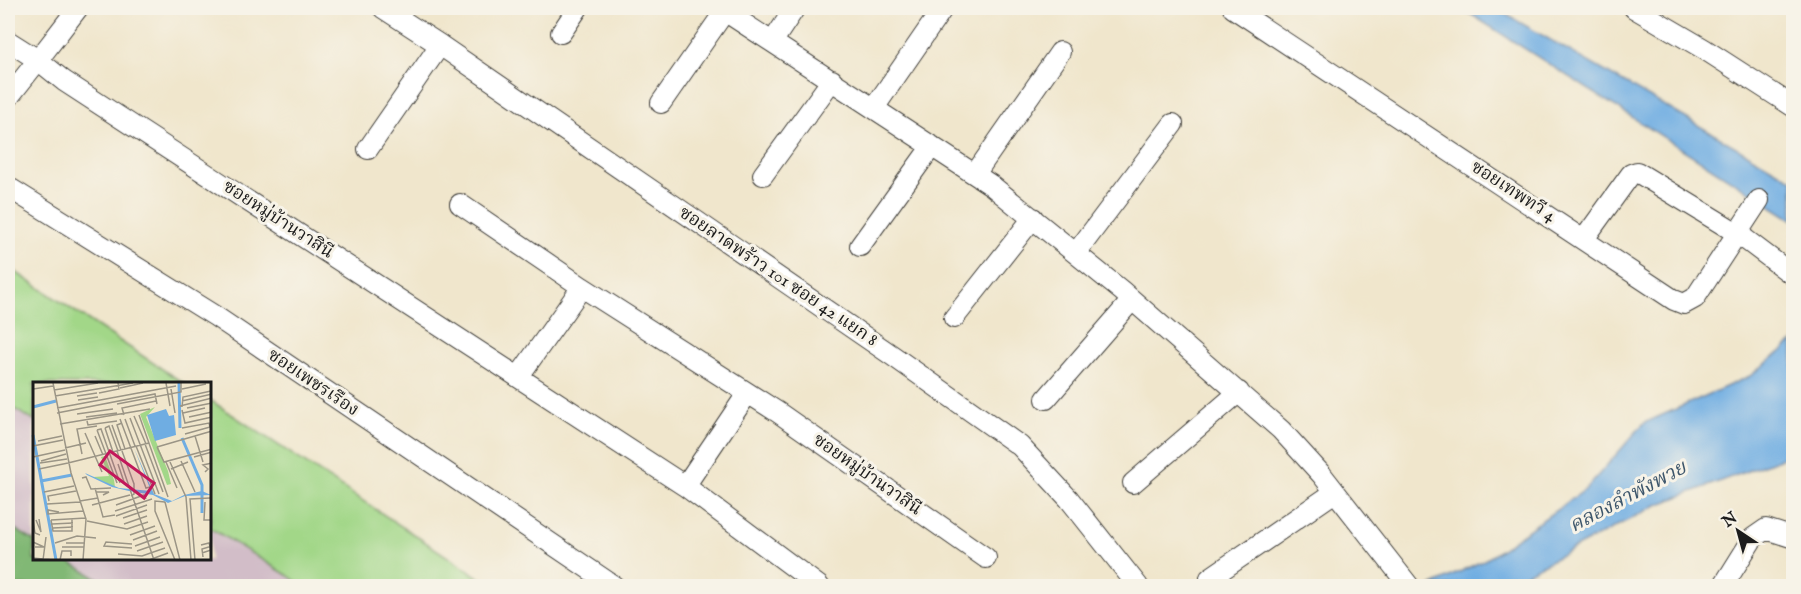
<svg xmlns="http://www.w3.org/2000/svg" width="1801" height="594" font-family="'IM FELL English','Noto Serif Thai',serif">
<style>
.industrial{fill:#d2bdc8}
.green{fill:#a2d788;stroke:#5f7a52;stroke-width:1.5}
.forest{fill:#81b874;stroke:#4e6a48;stroke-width:1.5}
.water{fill:#6fade2;stroke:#46647f;stroke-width:1.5}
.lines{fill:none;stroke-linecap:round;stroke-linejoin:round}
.minor-casing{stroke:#3c3a36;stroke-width:22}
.minor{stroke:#fff;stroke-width:20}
.labels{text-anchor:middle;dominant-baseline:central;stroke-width:6;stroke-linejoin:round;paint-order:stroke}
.street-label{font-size:18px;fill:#1c1c1c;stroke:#f7f3e8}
.water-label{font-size:20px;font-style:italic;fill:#3d566b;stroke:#f7f3e8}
.inset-river{fill:none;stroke:#6fade2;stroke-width:3}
.inset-road{fill:none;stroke:#9b9586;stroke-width:1.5}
.view{fill:#c2185b;fill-opacity:0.15;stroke:#c2185b;stroke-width:3}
.inset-edge{fill:none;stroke:#1c1c1c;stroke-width:3}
</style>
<rect width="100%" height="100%" fill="#f7f3e8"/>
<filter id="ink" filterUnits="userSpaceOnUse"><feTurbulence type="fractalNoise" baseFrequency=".0167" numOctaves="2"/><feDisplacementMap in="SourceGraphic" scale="12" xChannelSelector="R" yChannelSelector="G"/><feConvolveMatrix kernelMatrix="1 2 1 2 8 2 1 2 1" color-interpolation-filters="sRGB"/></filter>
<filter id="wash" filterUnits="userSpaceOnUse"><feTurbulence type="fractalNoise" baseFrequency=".008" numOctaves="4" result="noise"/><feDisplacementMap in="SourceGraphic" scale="24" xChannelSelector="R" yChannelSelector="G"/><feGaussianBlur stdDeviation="1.35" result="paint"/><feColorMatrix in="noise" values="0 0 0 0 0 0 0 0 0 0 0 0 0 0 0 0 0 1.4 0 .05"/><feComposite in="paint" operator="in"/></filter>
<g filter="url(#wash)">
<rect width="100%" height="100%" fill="#f0e6cc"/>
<!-- industrial -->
<path class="industrial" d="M8,405L34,421V541L8,525Z
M210,528L287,575L303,586H111L66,560H210Z"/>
<!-- green -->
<path class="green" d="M8,267L185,384H34V421L8,405Z
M210,400L492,586H303L287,575L210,528Z"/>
<!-- forest -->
<path class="forest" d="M8,525L34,541V560H66L111,586H8Z"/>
<!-- water -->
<path class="water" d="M1461,8H1495L1793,180V220Z
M1793,342V451L1782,458L1657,505L1502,586H1431L1490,557L1586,489L1644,423L1750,376Z"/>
</g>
<g filter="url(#ink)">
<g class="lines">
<!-- minor casing -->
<g class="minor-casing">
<path id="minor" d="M383,8L440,45L893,356L1020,446L1069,499L1138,586
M720,8L991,185L1122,291L1281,430L1322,475L1409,586
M1233,8L1674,300L1684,304L1695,298L1759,200
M1634,8L1704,49L1794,107
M561,33L578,8
M8,41L38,60L64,81L685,486L819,586
M773,41L795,8
M8,98L38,60L78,8
M661,103L725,11
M874,108L943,8
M368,149L440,45
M975,174L1060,52
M763,175L832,80
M8,187L215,316L614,586
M460,204L582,287L779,413L986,558
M1584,239L1631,174L1637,172L1737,233L1794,276
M860,246L932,146
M1076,253L1173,124
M954,318L1033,218
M519,376L582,287
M1046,399L1132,300
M1133,483L1239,392
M685,486L747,394
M1210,578L1335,492
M1723,586L1753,538L1766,529L1794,538"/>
</g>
<!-- minor -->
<use href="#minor" class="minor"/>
</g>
</g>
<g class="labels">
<!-- street labels -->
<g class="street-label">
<text transform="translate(1513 192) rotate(33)">ซอยเทพทวี 4</text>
<text transform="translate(278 220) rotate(33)">ซอยหมู่บ้านวาสินี</text>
<text transform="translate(778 277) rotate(34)">ซอยลาดพร้าว 101 ซอย 42 แยก 8</text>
<text transform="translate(313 383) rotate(34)">ซอยเพชรเรือง</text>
<text transform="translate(867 475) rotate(35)">ซอยหมู่บ้านวาสินี</text>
</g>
<!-- water labels -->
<g class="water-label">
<text transform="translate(1628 497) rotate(-28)">คลองลำพังพวย</text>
</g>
</g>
<!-- overview -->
<g transform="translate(33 382)">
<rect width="178" height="178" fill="#f0e6cc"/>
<path d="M122,25L113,35L135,89L138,102L134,103L107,32ZM72,74L81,98L82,105L60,95L76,94L68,75Z" fill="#a2d788"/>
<path d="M133,27L136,34L141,33L143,53L122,59L114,33ZM101,66L121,112L139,119L151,113L169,109L178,113L152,114L135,121L120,113L96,109L79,105L54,93L52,91L39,93L52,91L86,106L118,109Z" fill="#6fade2"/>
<path class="inset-river" d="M146,1L147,46M0,25L23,19M0,53L23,178M149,56L169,103V131M8,99L39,93"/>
<path class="inset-road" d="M20,1L38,91L53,137L50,178M133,1L137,24M87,6L110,1M0,7L20,4M138,7L142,31M149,7L173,2M21,8L65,1M66,11L86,7L85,1M22,14L100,1M44,14L64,11M45,18L65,15M149,19L179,12M84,22L148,10V1M147,24L179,16M149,25L150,15L178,9M24,26L143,4M154,26L179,21M149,28L152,41L179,35M24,31L122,12L124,22M150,31L172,26M44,32L80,27M91,33L89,26L123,19M106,33L135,115M101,34L113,62M53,35L84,31M156,35L179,30M97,36L126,112M87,37L113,106L117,105M92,37L102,64M54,39L55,43L84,39M89,41L84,43L92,67M27,42L117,27M79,43L88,68M72,46L76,44L85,69M72,46L80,70M149,46L176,41L177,45M64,48L68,47L87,101M64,48L84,101M52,51L69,90M152,52L177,45M62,54L70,73M162,54L170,80M5,59L29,54M112,62L130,110M0,64L30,58M103,64L122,112M124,65L131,80L179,67M124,65L179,49M32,66L53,61M84,69L121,178M89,69L101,102V112L98,114M49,72L44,47L64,44M0,75L32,68M161,75L179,70M8,79L33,72M148,79L162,110M133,80L144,106M137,80L153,115L158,178M7,81L34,77M35,81L116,61M85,82L91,100M6,87L35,81M138,87L155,80M172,90L175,87L170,83L179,81M49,96L53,95L58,107L78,106M62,106L70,135L82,133M11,110L41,104M63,110H76L70,113M16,119L15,114L43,109M47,119L65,116M132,120L122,119V129L142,178M132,120L147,178M172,120L171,138H179M14,122L47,120M59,123L97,113M83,123L111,113L113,117M82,129L119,117M26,130L15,128V132L50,129M83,134L114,123M90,136L114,128M0,138L2,151L7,153M3,138L8,150L6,137M18,138L20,149H39V137M18,138L53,136M54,139L94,147L115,140M19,142L40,141M91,142L114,134M20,146L40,145M97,153L122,144M100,158L124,149M0,160L11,165H2M22,161L44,154L63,156M33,161H52M99,162L73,160L71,164L99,166M168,163L176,161L178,168L169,171M102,164L127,155M29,165H51M104,169L130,160M85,172L109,174L132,166M170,175L169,167L179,164M0,176L20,178M10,178L13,155M27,178L29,169H38V174M116,178L135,171M162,178L157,117L177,116"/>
<path class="view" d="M77,69L121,101L111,116L67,83Z"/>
<rect width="178" height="178" class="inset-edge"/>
</g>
<!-- margin -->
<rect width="1801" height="594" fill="none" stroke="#f7f3e8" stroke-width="30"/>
<!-- north arrow -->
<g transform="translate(1738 531) rotate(324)" stroke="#f7f3e8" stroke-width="4.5" paint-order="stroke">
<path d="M0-4.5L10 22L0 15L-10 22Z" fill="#1c1c1c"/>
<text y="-9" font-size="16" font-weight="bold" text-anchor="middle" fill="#1c1c1c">N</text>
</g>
</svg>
